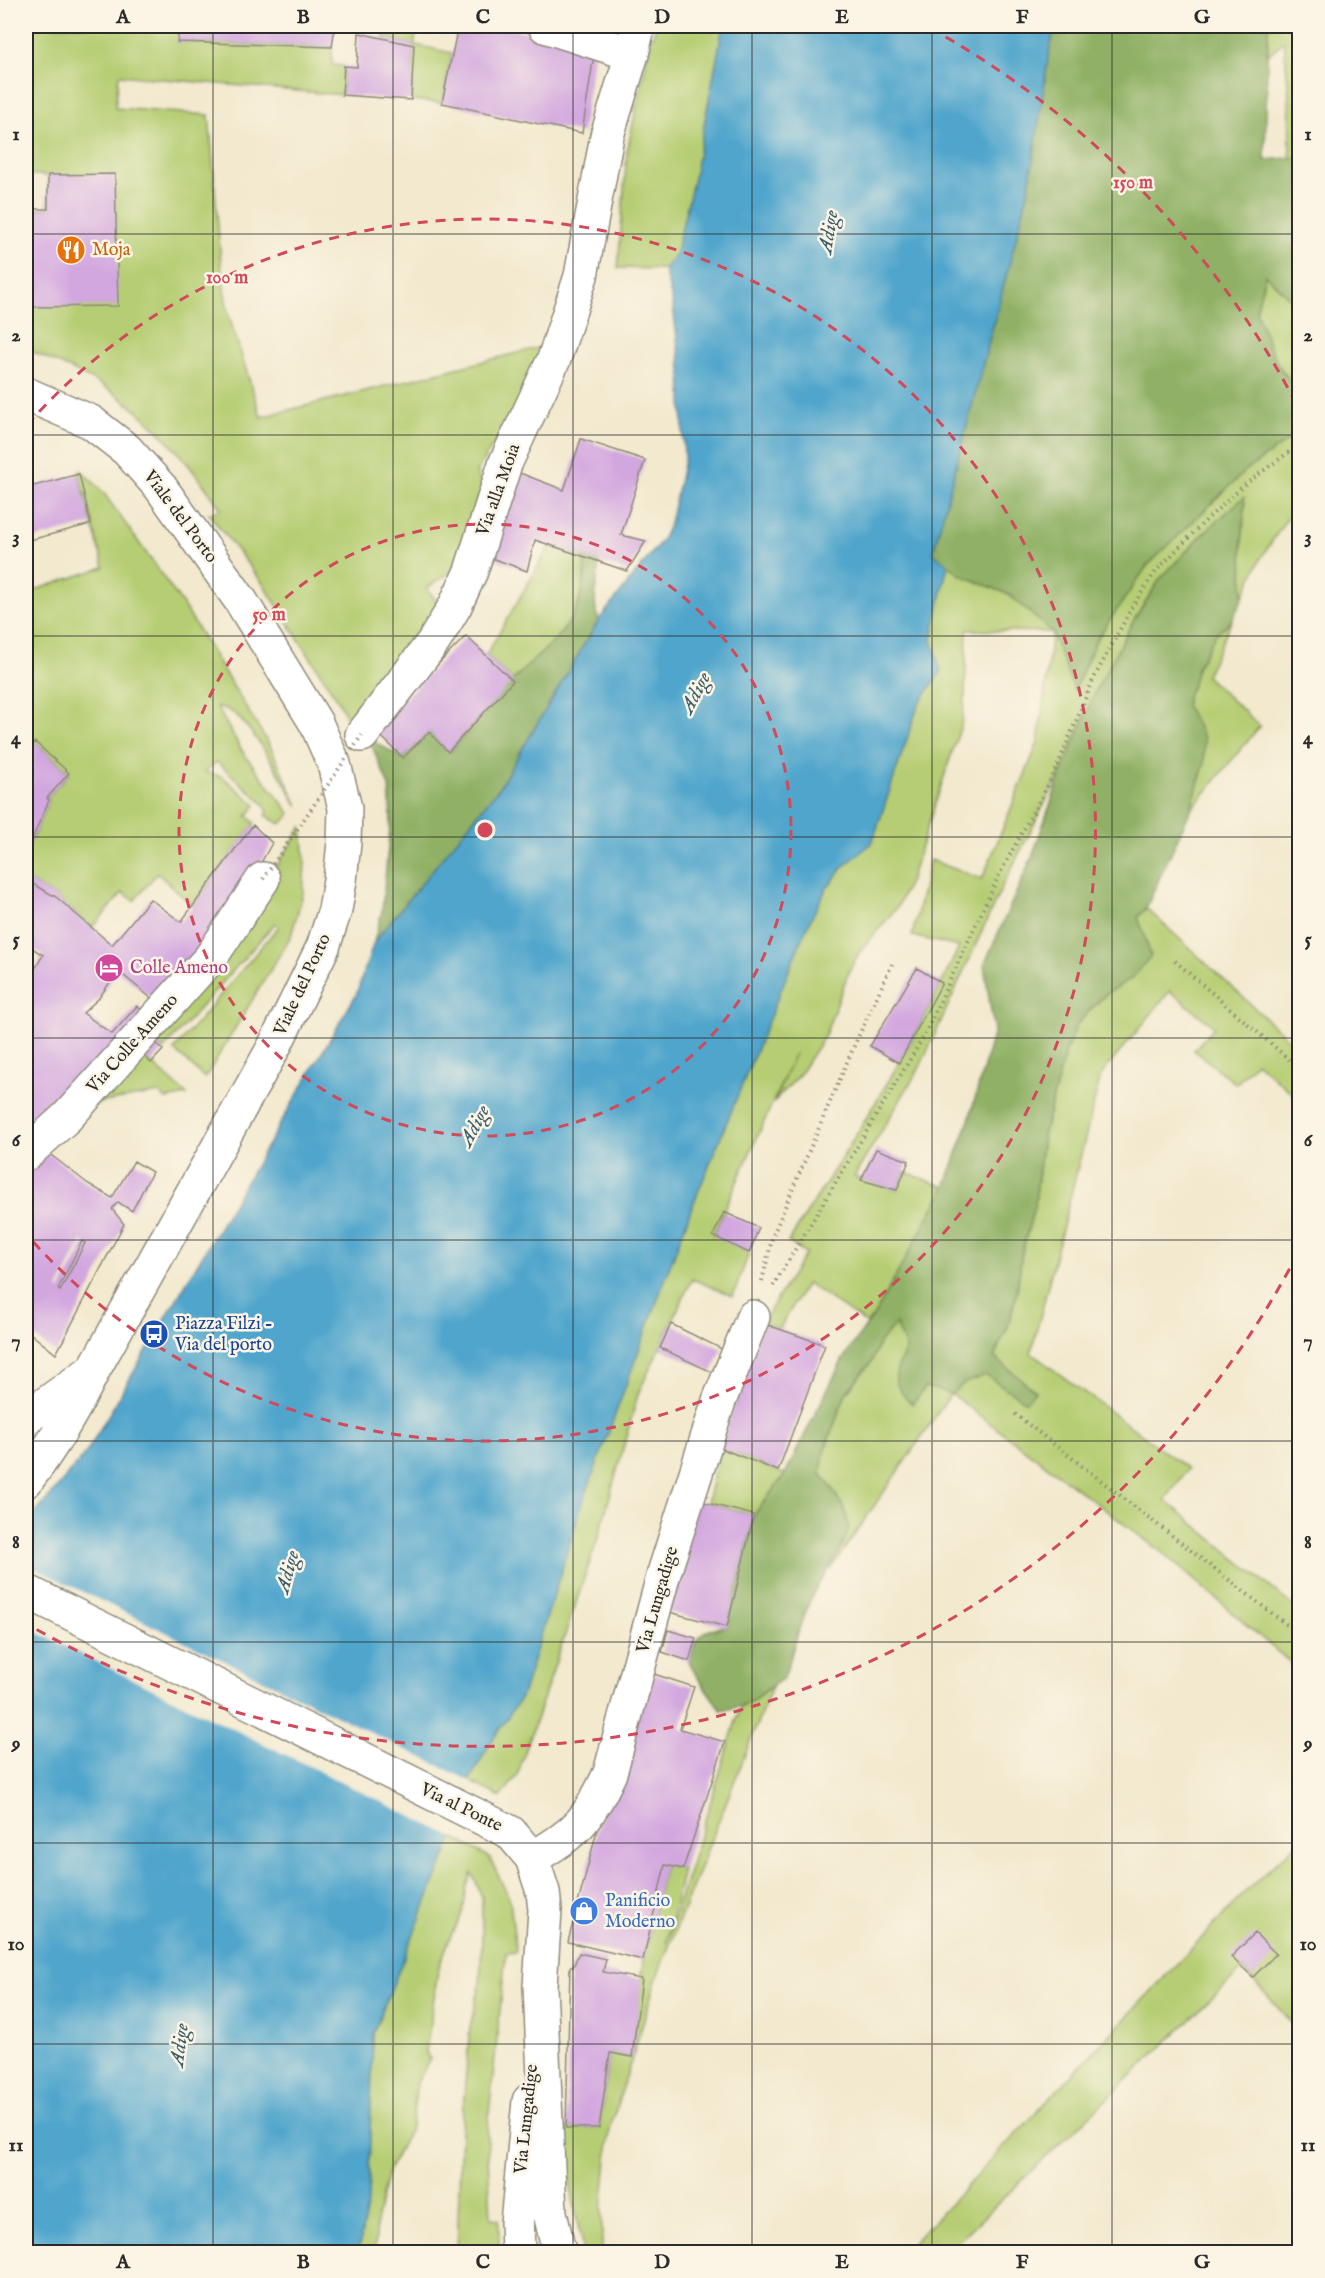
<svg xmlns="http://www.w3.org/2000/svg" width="1325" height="2278" font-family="'IM FELL English',serif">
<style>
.green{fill:#b6ce73;stroke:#707c4f;stroke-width:1.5}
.forest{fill:#90b165;stroke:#5e6e48;stroke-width:1.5}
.water{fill:#50a5cc;stroke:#3e687c;stroke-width:1.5}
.pier{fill:#f2e9ce}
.building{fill:#d2a6df;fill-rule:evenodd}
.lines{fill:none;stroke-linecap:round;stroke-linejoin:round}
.minor-casing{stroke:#8e8a7c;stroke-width:36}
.path{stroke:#8e8a7c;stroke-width:4;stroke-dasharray:1.5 4.5;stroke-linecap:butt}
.minor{stroke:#fff;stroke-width:33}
.path-bridge{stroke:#8e8a7c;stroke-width:4;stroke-dasharray:1.5 4.5;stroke-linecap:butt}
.grid{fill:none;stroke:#2b2b2b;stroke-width:1.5;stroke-opacity:0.55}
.ring{fill:none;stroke:#d1495b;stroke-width:3;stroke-dasharray:10 8}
.labels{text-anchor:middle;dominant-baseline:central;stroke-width:5;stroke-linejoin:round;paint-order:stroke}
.food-label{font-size:18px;fill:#c56008;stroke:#fcf5e5;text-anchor:start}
.street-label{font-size:18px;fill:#2b2b2b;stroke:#fcf5e5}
.hotel-label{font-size:18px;fill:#b23c85;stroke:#fcf5e5;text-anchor:start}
.transit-label{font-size:18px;fill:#164399;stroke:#fcf5e5;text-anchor:start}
.shop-label{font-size:18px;fill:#366cbe;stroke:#fcf5e5;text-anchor:start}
.water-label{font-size:20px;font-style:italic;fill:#3a5c6b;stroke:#fcf5e5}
.centre{fill:#d1495b;stroke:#fcf5e5;stroke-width:3}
.ring-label{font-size:18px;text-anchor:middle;font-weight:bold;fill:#d1495b;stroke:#fcf5e5;stroke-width:5;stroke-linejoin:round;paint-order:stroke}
.neatline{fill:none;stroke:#2b2b2b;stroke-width:2}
.grid-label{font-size:20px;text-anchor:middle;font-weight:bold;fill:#2b2b2b}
</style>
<rect width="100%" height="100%" fill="#fcf5e5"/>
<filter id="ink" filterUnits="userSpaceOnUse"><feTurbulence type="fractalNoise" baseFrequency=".0167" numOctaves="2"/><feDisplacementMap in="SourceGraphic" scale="12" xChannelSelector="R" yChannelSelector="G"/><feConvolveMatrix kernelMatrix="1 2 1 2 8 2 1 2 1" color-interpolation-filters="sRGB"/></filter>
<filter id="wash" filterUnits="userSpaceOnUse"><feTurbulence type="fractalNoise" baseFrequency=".008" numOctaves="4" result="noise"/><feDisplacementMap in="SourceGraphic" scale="24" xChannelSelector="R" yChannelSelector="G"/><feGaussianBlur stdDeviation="1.35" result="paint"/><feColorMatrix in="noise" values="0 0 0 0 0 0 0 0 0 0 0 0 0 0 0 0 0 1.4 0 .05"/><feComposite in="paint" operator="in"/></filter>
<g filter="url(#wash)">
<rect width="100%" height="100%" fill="#f2e9ce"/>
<!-- green -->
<path class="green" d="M26,26H180L178,42L332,47V65L344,66L342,95L119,75L115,108L209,115L222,275L228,313L261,417L545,346L515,411L476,472L482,484L481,491L454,564L449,573L427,588L440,607L352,729L339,702L264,585L209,514L221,509C189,462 149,413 100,384C77,371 52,361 29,350L30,290H26V209L48,208V176L26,174Z
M385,26H416L415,45L452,53L442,103L411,100L414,45L384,38Z
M656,26H723L694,178L675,256L664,269L618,268L627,152L647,57Z
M1268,26H1299V157L1290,158L1289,96L1284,41L1268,55Z
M1265,275L1299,307V392L1277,364L1256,312Z
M1299,433V500L1261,558L1243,597L1242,542L1244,524L1206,531L1160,579L1134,620L1097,688L1063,768L1002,887L920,1067L854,1177L897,1190L905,1172L945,1187L876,1312L867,1324L807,1283L779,1329L762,1323L806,1253L788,1242C850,1147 911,1050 959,947L912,936L930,860L982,879L1038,743L1052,632L967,630L965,697L962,722L910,880L898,906L859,953L850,969L825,1035L799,1075L774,1102L795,1053L713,1235L749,1253L733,1296L692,1279L638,1394L600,1532L517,1776L501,1797L469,1781L491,1742L522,1696L582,1504L690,1212L805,931L826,889L844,866L872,843L919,703L941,672L932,639L948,564L961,575L1008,594L1052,632L1075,690L1096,640L1147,566L1245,471Z
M81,470L103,492L183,605L270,746L298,806C281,777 261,740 237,716C231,710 224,708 216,706L244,754L290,813C282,828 279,825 266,815L268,812L263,803L217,762L205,772L223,777L256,805L247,816L255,823L193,906L157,873L134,901L123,892L92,928L56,897L26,880V853L49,800L47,798L69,773L36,743L26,753V593L104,567L79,474Z
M550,546L584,556C589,617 553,643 513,681L486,655Z
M1232,620L1206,676L1260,726L1190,811L1204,765L1192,717L1186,706L1188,692L1192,687L1197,668L1216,634Z
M302,827L305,862L303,893L291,936L205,1078L174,1050L279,926L275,923L163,1050L150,1037L211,966Z
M1146,908L1299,1049V1099L1256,1062L1236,1084L1194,1050L1214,1027L1170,991L1101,1075L1031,1353L1188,1469L1165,1500L1299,1611V1670L1164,1554L951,1394L830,1570L837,1553L820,1474L824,1452L846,1393L872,1361L879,1343L896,1323L907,1349L912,1403L926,1387L951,1394L965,1383L986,1374L1026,1401L1035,1391L994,1357L1009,1324L1017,1291L1022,1253L1035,1203L1043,1136L1065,1053L1076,1026L1089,1011L1106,994L1132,978L1150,956L1138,917Z
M138,1051L187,1095L166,1099L159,1093L92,1104Z
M720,1448L785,1474L754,1515L707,1503Z
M773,1684L658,1974L610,2129L602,2210V2252H583L567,2168L566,2128H599L610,2053L632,2057L643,1960L665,1865L683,1869L666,1944L740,1708L755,1700Z
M453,1837L490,1858L510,1900L516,1952L506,1953L487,2133L491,2218L499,2219V2252H457L461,2130L470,2027L480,1984L482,1939V1897L472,1873L467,1886L463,1912L449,1940L438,1970L426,2052L430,2059L417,2083L411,2127L388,2171L377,2217L375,2252H358L368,2201L373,2034Z
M1299,1841L1300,1977L1297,1993L1299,1996V2031L1243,1969L947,2252H918L912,2244L1245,1892Z"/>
<!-- forest -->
<path class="forest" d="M1055,26H1268L1265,160L1299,157L1300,307L1265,275L1256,312L1277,364L1299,392V433L1245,471L1147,566L1096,640L1074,690L1052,632L1008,594L961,575L933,553L1028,193L1049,52Z
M1244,497L1245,504L1242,542L1243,597L1232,620L1216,634L1197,668L1192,687L1188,692L1186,706L1204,738V765L1190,811L1146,908L1138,917L1151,956L1132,978L1106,994L1089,1011L1076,1026L1065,1053L1043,1136L1035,1203L1022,1253L1017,1291L1009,1324L994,1357L1035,1391L1026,1402L986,1375L965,1383L951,1394L926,1387L912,1404C889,1383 894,1374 906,1349L896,1324L879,1343L872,1361L846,1393L824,1451L821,1474C831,1486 852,1514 848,1531C843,1549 826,1571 817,1587C801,1614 794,1649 784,1678C757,1694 756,1706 721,1710L696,1675L689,1661C697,1634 699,1631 727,1626L754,1515L785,1474L843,1359L876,1312L945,1187L969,1120L994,1031L984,965L1032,857L1063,768L1097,688L1134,620L1160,579L1206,531Z
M584,556L599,561C598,581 591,602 599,620L499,788L374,942L382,911L391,817L389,786L369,739L403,758L429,732L449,752C469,729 490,705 511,682C551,640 589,624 584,556Z"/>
<!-- water -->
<path class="water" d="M723,26H1055L1049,52L1028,193L933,553L948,564L932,639L941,672L919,703L872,843L844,866L826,889L805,931L690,1212L582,1504L522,1696L491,1742L469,1781L453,1837L373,2034L368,2202L358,2252H26V1529L30,1520L86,1453L356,995L374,942L499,788L599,620L662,540L670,523L684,460L681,370L672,299L664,269L675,256L694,178Z"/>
<!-- pier -->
<path class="pier" d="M26,1564L472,1782L455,1838L26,1627Z"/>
<g id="blocks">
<!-- building -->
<path class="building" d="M180,26H335L332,47L177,42Z
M458,26H501L595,48L582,133L442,103Z
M359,33L414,45L411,100L342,95L344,66L357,67Z
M115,174L118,306L30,307V290H26V209H48V175Z
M581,439L645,460L621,535L646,541L627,571L535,540L527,571L489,557L517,472L564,490Z
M79,474L91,524L26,541V488Z
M466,636L513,681L448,752L429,732L403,758L374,729Z
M35,742L69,773L47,798L49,800L26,853V753Z
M253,825L272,843L262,861L266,867L157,1003L118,971L99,998L83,1013L112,1034L137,1006L147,1015L36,1131L26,1124V985L43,955L26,944V880L56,897L112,945L150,899L181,922Z
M917,968L942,983L899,1063L870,1046Z
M150,1037L163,1050L151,1063L138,1051Z
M42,1148L87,1183L112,1198L134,1161L152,1172L132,1211L118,1202L112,1209L124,1224L56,1354L26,1330V1165ZM82,1241L85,1243L60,1291L58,1289Z
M876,1149L909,1161L897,1190L861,1180Z
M724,1212L759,1228L749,1253L713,1236Z
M762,1323L825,1345L778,1471L720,1448Z
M671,1324L722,1349L712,1372L660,1348Z
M155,1327L160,1330L152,1343L147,1340Z
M695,1500L754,1515L727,1627L665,1611Z
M668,1630L696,1638L689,1661L662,1652Z
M654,1674L694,1687L680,1729L725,1742L683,1869L665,1865L643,1960L568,1942L600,1819L638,1711Z
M1255,1933L1276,1954L1253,1977L1231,1957Z
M579,1953L606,1959L603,1972L642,1979L632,2057L610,2053L599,2128H566L570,1967H573Z"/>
</g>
</g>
<g filter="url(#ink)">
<use href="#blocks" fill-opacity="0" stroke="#8e8a7c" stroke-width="1.5"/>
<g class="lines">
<!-- minor casing -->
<g class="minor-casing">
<path id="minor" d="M545,26L632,54
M26,394L91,422L127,450L161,488L241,601L316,723L334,764L345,808L344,843L340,880L335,910L323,947L274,1047L94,1369C75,1408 53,1446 26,1481
M362,735L434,641L455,606L471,571L505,464L554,359L581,276L607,136L632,54L638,26
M26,1154L67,1117L211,957L263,879
M26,1418L90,1372
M26,1591L510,1832L532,1858L543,1892L545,1910L540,1986L550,2213L559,2252
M532,1858C577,1833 588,1820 610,1773L664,1573L719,1401L753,1317
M518,2252L517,2223L529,2101"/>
</g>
<!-- path -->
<path class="path" d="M1298,47L1300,128
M1175,961L1300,1069
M762,1281L773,1235L854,1046L892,964
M773,1286L923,1038L999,875L1055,772L1093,680L1132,607L1156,571L1203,523L1244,485L1300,444
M1015,1414L1300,1635"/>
<!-- minor -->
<use href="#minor" class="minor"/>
<!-- path-bridge -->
<path class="path-bridge" d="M263,879L362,735"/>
</g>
</g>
<!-- grid -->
<path class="grid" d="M213,26V2252M393,26V2252M573,26V2252M752,26V2252M932,26V2252M1112,26V2252M26,234H1300M26,435H1300M26,636H1300M26,837H1300M26,1038H1300M26,1240H1300M26,1441H1300M26,1642H1300M26,1843H1300M26,2044H1300"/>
<!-- distance rings -->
<g class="ring">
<circle cx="485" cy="830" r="306"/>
<path d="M27 425A611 611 0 1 1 27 1235"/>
<path d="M1298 1253A917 917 0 0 1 27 1624M930 28A917 917 0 0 1 1298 407"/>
</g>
<!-- icons -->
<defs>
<g id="restaurant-disc" transform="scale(1.5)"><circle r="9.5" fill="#e8710a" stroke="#fcf5e5"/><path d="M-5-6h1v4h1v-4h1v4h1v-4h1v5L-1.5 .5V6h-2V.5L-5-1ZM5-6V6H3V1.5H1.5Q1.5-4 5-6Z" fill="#fff"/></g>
<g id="hotel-disc" transform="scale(1.5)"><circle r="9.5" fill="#d1479c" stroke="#fcf5e5"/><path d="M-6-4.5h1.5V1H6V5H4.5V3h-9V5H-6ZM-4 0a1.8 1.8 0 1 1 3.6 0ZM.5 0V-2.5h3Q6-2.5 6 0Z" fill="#fff"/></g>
<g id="bus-disc" transform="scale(1.5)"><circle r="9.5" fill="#1a4fb4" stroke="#fcf5e5"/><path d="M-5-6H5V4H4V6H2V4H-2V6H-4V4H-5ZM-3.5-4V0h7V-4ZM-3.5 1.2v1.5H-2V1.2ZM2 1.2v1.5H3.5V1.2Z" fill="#fff"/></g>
<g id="shop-disc" transform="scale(1.5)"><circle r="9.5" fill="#3f7fe0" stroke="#fcf5e5"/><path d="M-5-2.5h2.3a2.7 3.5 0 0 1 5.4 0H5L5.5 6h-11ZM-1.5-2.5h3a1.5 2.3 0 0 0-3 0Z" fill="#fff"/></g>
</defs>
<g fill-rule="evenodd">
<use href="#restaurant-disc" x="71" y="250"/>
<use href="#hotel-disc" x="109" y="968"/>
<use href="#bus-disc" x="154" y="1334"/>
<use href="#shop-disc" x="584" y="1911"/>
</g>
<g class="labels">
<!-- food labels -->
<g class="food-label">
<text x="92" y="250">Moja</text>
</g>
<!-- street labels -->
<g class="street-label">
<text transform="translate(499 490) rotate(-70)">Via alla Moia</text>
<text transform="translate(180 517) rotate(53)">Viale del Porto</text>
<text transform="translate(303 985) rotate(-65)">Viale del Porto</text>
<text transform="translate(133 1044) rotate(-48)">Via Colle Ameno</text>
<text transform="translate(658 1600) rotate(-74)">Via Lungadige</text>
<text transform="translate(461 1808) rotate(26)">Via al Ponte</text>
<text transform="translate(527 2119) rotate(-84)">Via Lungadige</text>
</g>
<!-- hotel labels -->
<g class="hotel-label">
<text x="130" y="968">Colle Ameno</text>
</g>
<!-- transit labels -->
<g class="transit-label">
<text x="175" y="1324">Piazza Filzi -<tspan x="175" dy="21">Via del porto</tspan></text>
</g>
<!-- shop labels -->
<g class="shop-label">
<text x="605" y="1901">Panificio<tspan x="605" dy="21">Moderno</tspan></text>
</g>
<!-- water labels -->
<g class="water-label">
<text transform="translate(829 232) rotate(-81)">Adige</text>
<text transform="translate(696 693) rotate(-63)">Adige</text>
<text transform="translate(475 1126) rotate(-63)">Adige</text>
<text transform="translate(288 1572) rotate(-75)">Adige</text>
<text transform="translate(180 2045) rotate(-83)">Adige</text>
</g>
</g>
<circle cx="485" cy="830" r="9" class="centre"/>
<g class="ring-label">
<text x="1133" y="188">150 m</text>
<text x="227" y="283">100 m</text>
<text x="269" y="620">50 m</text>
</g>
<!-- margin -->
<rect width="1325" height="2278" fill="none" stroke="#fcf5e5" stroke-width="66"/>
<rect x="33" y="33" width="1259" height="2212" class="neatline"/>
<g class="grid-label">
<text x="123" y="23">A</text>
<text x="303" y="23">B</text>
<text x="483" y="23">C</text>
<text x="662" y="23">D</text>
<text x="842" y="23">E</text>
<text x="1022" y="23">F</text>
<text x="1202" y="23">G</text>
<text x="16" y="140">1</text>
<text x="1308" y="140">1</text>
<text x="16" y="341">2</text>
<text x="1308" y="341">2</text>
<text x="16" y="543">3</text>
<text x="1308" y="543">3</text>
<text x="16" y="744">4</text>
<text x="1308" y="744">4</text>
<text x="16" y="945">5</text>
<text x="1308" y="945">5</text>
<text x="16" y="1146">6</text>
<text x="1308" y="1146">6</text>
<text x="16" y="1347">7</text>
<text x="1308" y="1347">7</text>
<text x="16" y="1548">8</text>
<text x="1308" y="1548">8</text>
<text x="16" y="1749">9</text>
<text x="1308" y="1749">9</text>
<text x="16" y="1950">10</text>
<text x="1308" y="1950">10</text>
<text x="16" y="2151">11</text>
<text x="1308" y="2151">11</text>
<text x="123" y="2268">A</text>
<text x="303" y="2268">B</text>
<text x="483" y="2268">C</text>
<text x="662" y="2268">D</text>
<text x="842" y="2268">E</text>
<text x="1022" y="2268">F</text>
<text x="1202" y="2268">G</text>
</g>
</svg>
